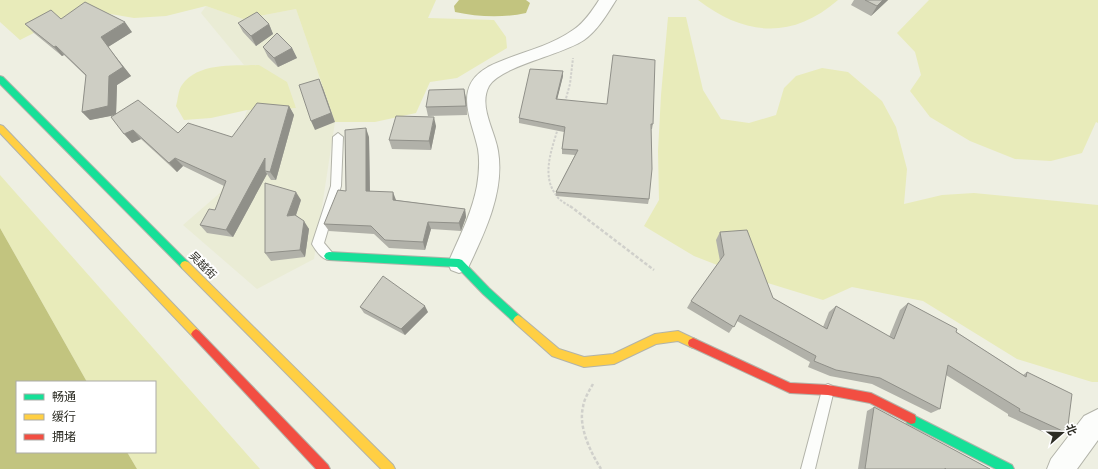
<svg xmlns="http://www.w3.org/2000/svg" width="1098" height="469" font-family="'Public Sans','Noto Sans SC',sans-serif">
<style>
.built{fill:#eaecd5}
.green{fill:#e8ebba}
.water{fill:#c2c47f}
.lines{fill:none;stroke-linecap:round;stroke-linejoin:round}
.lane-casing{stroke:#b2b3a9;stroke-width:2}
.street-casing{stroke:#b2b3a9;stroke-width:2}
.fast-casing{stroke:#b2b3a9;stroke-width:2}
.slow-casing{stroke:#b2b3a9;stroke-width:2}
.jam-casing{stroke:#b2b3a9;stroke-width:2}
.path-far1{stroke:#d0d0cb;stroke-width:2;stroke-dasharray:2.5 1.5;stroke-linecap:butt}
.path{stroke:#d0d0cb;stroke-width:2.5;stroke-dasharray:3.5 2;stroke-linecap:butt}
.lane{fill:#fcfdfb;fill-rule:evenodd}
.street{fill:#fcfdfb;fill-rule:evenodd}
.fast{fill:#16e098;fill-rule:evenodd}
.slow{fill:#ffcf43;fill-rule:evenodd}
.jam{fill:#f24e42;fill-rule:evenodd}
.wall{fill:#b1b1a9}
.shaded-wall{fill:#909089}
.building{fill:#cecec4;stroke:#909089}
.labels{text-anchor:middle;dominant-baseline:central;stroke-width:4;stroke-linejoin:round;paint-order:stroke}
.street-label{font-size:11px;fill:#2c2c24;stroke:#fff}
</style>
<rect width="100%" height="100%" fill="#eeefe2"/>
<!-- built -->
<path class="built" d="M206,6L243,19L296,9L335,122L314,259L257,289L183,225L221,192L247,110L296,107L259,65H244L201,13Z"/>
<!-- green -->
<path class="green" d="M0,0H436L428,18L494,20L506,37L507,48L457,78L430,82L416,113L375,122H335L296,9L243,19L206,6L166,16L134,18L81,9L20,40L0,22Z
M698,0H838C792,40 745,36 698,0Z
M929,0H1098V123L1096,122L1082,153L1051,161L1015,159L970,141L930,117L910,91L921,75L915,52L897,33Z
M668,17H686L703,90L721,119L749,123L776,115L784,88L796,76L822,68L848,72L882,101L896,127L907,169L904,204L942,195L974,193L1098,205V382H1092L1017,359L923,301L852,287L823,300L748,277L694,256L644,226L659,200L658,151L661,95Z
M259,65L287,82L296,108L247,110L211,118L184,120L176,106C178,100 178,90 182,85C198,62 235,66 259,65Z
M0,175L260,469H137L127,452H155V382H87L0,228Z"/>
<!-- water -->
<path class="water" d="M459,0H526L530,3L526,13C503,18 478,17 455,12L454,6Z
M0,228L87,382H17V452H127L137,469H0Z"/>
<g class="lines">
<!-- lane casing -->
<g class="lane-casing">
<path id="lane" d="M338,133L343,137L341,186L324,243L335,256L333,259C324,263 316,251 312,244L331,186L333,137Z
M828,384L832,386L834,390L815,469H801L822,390L824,386Z"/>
</g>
<!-- street casing -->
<g class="street-casing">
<path id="street" d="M599,0H616C607,14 598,30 584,40C562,55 501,66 489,86C478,106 495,131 498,151C505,192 484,234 467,270L459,273L451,270L448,263C459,238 472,213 477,186C479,174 480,161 478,149C472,120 452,87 488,67C515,53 548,48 573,30C584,23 592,11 599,0Z
M1098,409V440L1077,469H1047L1051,459L1084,416Z"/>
</g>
<!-- fast casing -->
<g class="fast-casing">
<path id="fast" d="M0,76L3,77L188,262L190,265L188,268L185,269L182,268L0,84Z
M329,252L459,259L462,260L489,288L521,317L523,320L521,323L518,325L515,323L483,294L457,267L329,260L326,259L324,256L326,253Z
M911,414L1012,465L1014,469H996L907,423L906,419L907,415Z"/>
</g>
<!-- slow casing -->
<g class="slow-casing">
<path id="slow" d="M0,125L3,126L199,331L201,334L199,337L196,339L193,337L0,133Z
M185,261L188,262L393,465L395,469H381L182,268L180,265L182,262Z
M518,315L521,317L559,349L584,357L613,354L655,334L678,331L697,340L698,343L697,346L693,348L678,341L656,344L614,364L584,367L552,356L515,323L513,320L515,317Z"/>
</g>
<!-- jam casing -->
<g class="jam-casing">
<path id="jam" d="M196,329L199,331L328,465L330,469H316L193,337L191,334L193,331Z
M693,338L790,383L828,385L871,393L915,415L916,419L915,423L911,424L870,403L828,395L790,393L689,346L688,343L689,340Z"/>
</g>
<!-- path-far1 -->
<path class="path-far1" d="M565,102L570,84L573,58
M558,128C552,149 541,175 556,195C559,200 566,204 571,207"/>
<!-- path -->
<path class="path" d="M570,206L654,270
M593,384C589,391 584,399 583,407C578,427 591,453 601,469"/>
<!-- lane -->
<use href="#lane" class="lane"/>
<!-- street -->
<use href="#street" class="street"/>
<!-- fast -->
<use href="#fast" class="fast"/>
<!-- slow -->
<use href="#slow" class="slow"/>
<!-- jam -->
<use href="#jam" class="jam"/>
</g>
<!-- wall -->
<path class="wall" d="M854,0H888L871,16L851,5Z
M238,23L269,24L273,34L256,46L243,32Z
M25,24L132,32L108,47L131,76L117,85L116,114L178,133L232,137L289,106L294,115L276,180H271L267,174L233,237L207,233L200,225L215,210L224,186L183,166L177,172L141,139L132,143L114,115L90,120L82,112L86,76L64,55L62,56L34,33Z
M263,47L292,48L297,58L278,67L268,57Z
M563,76L557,99L653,124L652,129H651L649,199L648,204L556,196V192L575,155L562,154V149L564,132L519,123V118Z
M466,98L467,115L428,116L426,107Z
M436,126L431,150L392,149L389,140Z
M369,137L370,191L396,200L465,209L466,217L461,231L431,229L425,250L389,248L374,234L329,231L324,224L346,191Z
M301,200L296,215L309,229L305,257L271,261L265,253Z
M720,232L773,298L823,327L829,312L836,306L889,337L900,310L908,303L956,332L1023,375L1027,372L1067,433L1054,437L1008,416V414L946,375L940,409L931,413L872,384L830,376L808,367L810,362L737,321L729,333L687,308L691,301L720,261L716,240Z
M360,307L428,312L405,335L364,313Z
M874,407L990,469H858L867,411Z"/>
<!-- shaded-wall -->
<path class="shaded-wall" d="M883,0H888L871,16L877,6Z
M125,22L132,32L108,47L131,76L117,85L116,115L90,120L82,112L101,37Z
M269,24L273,34L256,46L251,36Z
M56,46L64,55L62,56L54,47Z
M292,48L297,58L278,67L274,58Z
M563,71V76L556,104V99Z
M319,79L323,88L335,122L315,130L311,121Z
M464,89L466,98L467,115L466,106Z
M289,106L294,115L276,180L270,172Z
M434,117L436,126L431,150L429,141Z
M366,128L369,137L370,199L366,191Z
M133,130L141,139L132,143L124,134Z
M175,158L183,166L177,172L169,163Z
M265,158V171L267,174L233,237L226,230Z
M296,192L301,200L293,224L287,216Z
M393,192L396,200V208L393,200Z
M465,209L466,217L461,231L459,223Z
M304,221L309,229L305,257L300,250Z
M428,222L431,229L425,250L423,242Z
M425,306L428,312L405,335L401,329Z"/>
<!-- building -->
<path class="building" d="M865,0H883L877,6Z
M85,2L125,22L101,37L123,67L109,76L108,106L82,112L86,75L56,46L54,47L25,24L51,10L61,19Z
M257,12L269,24L251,36L238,23Z
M277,33L292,48L274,58L263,47Z
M613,55L655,60L653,124H651L652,169L649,199L556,192L578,150L562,149L565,127L519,118L530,69L563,71L556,99L607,104Z
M319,79L331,113L311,121L299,85Z
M464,89L466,106L426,107L429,90Z
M138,100L178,133L188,123L232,137L257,103L289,106L270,172L265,171V158L226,230L200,225L209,209L215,210L226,181L175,158L169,163L133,130L124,134L111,117Z
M396,116L434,117L429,141L389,140Z
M366,128V191L393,192V200L465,209L459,223L428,222L423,242L385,240L371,226L324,224L338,190L346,191L345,130Z
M265,183L296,192L287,216L295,215L304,221L300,250L265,253Z
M747,230L773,298L827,329L836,306L894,339L908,303L957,329L956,332L1026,377L1027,372L1072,394L1067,433L1019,411L1020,409L948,365L940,409L880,378L836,370L814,361L816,356L740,315L734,327L691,301L724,255L720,232Z
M383,276L425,306L401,329L360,307Z
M874,407L990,469H946L945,468V469H865Z"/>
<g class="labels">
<!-- street labels -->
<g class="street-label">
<text transform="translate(203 265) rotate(45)">吴越街</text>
</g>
</g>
<!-- legend -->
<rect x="16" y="381" width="140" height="72" fill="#ffffff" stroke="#ababa7"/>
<rect x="24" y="394" width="20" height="6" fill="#16e098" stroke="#ababa7"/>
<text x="52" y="401" font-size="12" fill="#2c2c24">畅通</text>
<rect x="24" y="414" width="20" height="6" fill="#ffcf43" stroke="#ababa7"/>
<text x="52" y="421" font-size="12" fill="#2c2c24">缓行</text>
<rect x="24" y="434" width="20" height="6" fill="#f24e42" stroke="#ababa7"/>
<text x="52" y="441" font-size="12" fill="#2c2c24">拥堵</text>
<!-- north arrow -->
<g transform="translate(1062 433) rotate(70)" stroke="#ffffff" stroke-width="3" paint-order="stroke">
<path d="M0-3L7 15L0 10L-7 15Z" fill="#2c2c24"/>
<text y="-6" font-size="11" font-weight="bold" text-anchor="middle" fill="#2c2c24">北</text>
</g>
</svg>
